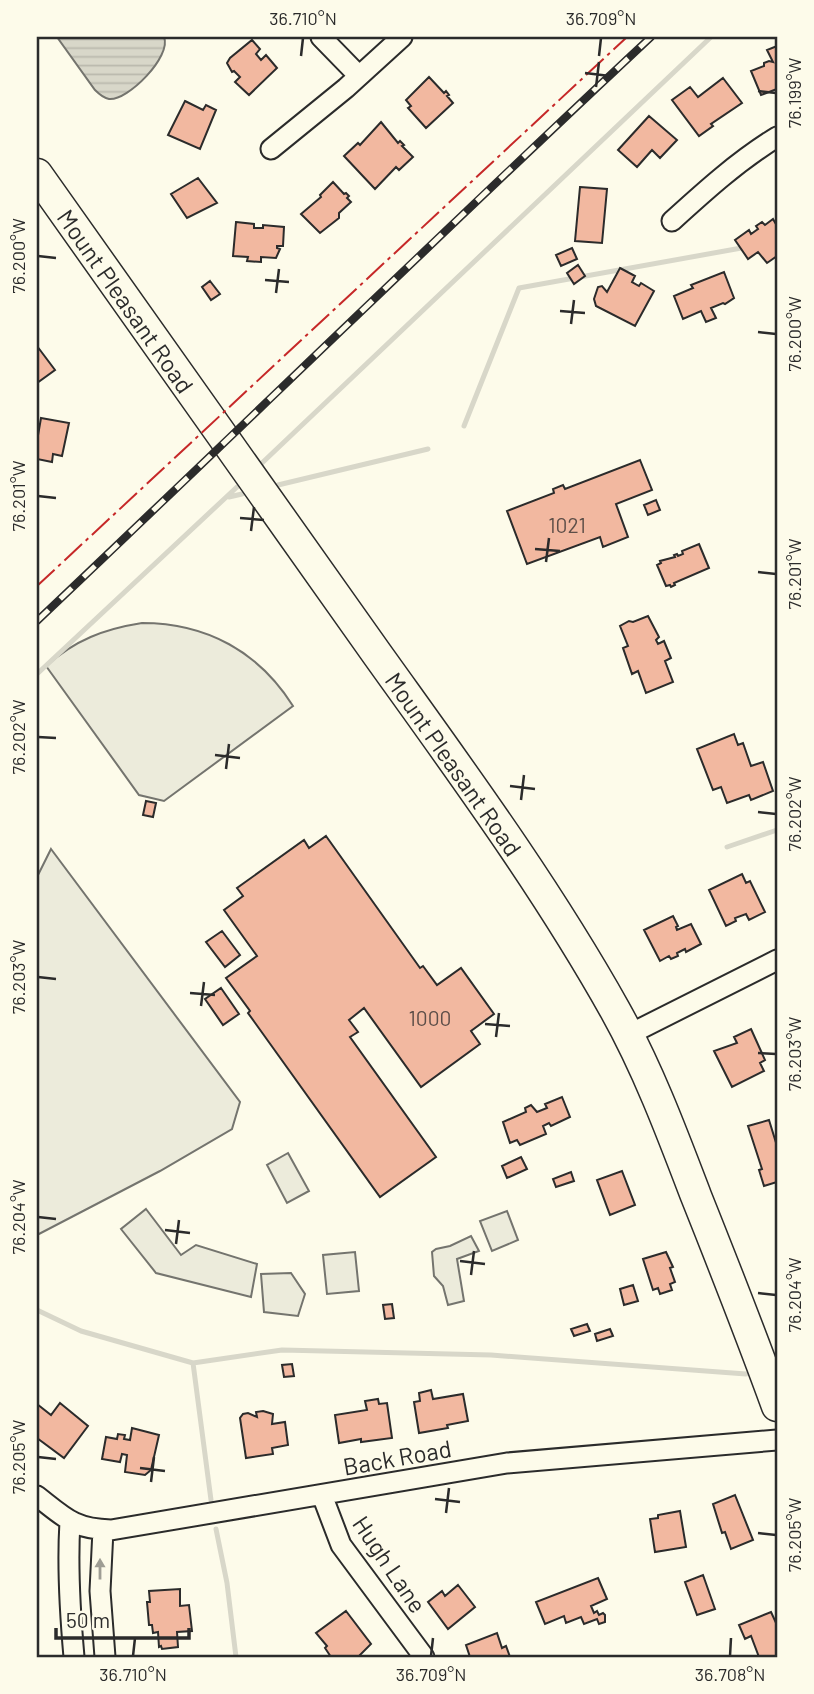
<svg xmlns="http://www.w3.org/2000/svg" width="814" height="1694" font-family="Barlow,sans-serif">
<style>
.park{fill:#ecebdb;stroke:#74746e;stroke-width:2}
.water{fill:url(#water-rules);stroke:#74746e;stroke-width:2}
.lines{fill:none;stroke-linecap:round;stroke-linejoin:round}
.stream{stroke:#d8d7c9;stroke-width:5}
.building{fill:#f2b8a0;stroke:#2b2b2b;stroke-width:2}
.minor-casing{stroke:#2b2b2b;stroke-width:23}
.highway-casing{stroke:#2b2b2b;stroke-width:33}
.minor{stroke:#fdfbea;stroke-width:19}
.highway{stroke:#fdfbea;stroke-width:30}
.rail-casing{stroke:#2b2b2b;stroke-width:8}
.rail{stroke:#fdfbea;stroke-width:5;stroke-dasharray:16;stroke-linecap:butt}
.power{stroke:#c62828;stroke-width:2;stroke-dasharray:24 5 3.5 5;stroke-linecap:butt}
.oneway{fill:#9e9d94}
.ticks{fill:none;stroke:#2b2b2b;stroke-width:2.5}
.labels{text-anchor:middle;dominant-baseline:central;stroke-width:5;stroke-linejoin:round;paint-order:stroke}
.number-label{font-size:21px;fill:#5d4e48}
.street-label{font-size:24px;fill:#2b2b2b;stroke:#fdfbea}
.neatline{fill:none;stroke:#2b2b2b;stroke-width:2.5}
.ticks-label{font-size:18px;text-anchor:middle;fill:#2b2b2b}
</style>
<defs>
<pattern id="water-rules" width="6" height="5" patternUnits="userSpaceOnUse" patternTransform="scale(1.75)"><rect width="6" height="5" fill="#d8d7c9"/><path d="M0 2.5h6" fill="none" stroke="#bab9ad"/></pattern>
</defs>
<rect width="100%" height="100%" fill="#fdfbea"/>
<!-- park -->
<path class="park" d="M142,623C207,623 259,652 293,706L164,801L139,795L46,666C75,640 104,629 142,623Z
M51,849L240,1102L232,1129L160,1171L37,1235V877Z
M288,1153L309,1191L287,1203L267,1165Z
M146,1209L181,1255L196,1245L257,1264L251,1297L156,1273L121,1229Z
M507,1211L518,1240L492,1251L480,1221Z
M471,1236L479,1251L457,1259L464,1301L448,1305L443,1286L434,1276L432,1252L436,1249L450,1246Z
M355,1252L359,1291L327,1294L323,1255Z
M291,1273L305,1294L298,1316L264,1312L261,1274Z"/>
<!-- water -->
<path class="water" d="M57,37H164C172,56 128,101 109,99C103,98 99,94 95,90Z"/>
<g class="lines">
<!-- stream -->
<path class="stream" d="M464,426L519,288L747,247
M262,463L711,37
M278,485L428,449
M229,497L242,494
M37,674L237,487
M727,847L777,830
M37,1310L81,1331L193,1363L282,1350L491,1355L746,1374
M193,1363L211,1500
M216,1529L227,1583L236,1657"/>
</g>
<!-- building -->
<path class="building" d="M252,40L260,49L256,54L261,60L266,55L277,68L249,95L235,82L240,77L234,71L232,72L227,63L230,58Z
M777,46V89L761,95L751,71L764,66V63L769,61L773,62L767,50Z
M429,77L444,93L446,91L449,95L447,96L453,103L426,128L408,108L411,106L406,100Z
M723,78L742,103L711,124L713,126L699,136L672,100L690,87L698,97Z
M185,101L203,110L206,105L216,110L200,149L168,135Z
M649,116L677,140L660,158L652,150L637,167L618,150Z
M381,122L398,143L400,141L404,145L402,146L413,157L399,170L396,167L375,189L344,156L358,143L360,145Z
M198,178L217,203L187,218L171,194Z
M333,182L344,194L346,193L349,196L347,198L351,202L339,213V218L320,233L301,214L321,197L320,195Z
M580,187L607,189L602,243L575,241Z
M773,219L777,226V256L767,263L758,252L748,259L735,240L749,230L751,234L758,229L756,226L762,222L765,225Z
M236,222L254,224V228H263V225L284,227L283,246H277V248L280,249L276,258L261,257V262L247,261L248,257L233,256Z
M572,248L577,259L561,266L556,255Z
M578,265L585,276L574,284L567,273Z
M620,268L635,276L632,282L639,286L641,283L654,291L635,326L596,306L594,299L598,287L602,286L607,292Z
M724,272L734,298L725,304L723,303L711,308L716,318L706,322L701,311L683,319L674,296L693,288L691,285Z
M210,281L220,294L211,300L202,287Z
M37,346L55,370L37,383Z
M41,418L69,423L62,456L53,454L52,462L37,459V441Z
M640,460L652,490L616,504L628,537L603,547L600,537L527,564L507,511L554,493L553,489L563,485L565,489Z
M656,500L660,510L648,515L644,505Z
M699,544L709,568L674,583L675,585L671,587L670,585L666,586L657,565L661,563L660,561L675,557L674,555L677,554L678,556L683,554L682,551Z
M648,616L659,637L656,640L658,644L664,641L671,658L665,661L673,682L646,693L638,671L632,674L623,648L628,646L620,626L629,621L633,622Z
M734,734L738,745L743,743L751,766L763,762L773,791L751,800L749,795L727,803L721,787L713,790L697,749Z
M146,801L156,803L153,817L143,815Z
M326,836L420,968L423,966L437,985L461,968L494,1014L471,1031L480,1044L421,1087L364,1008L349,1020L358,1032L350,1037L436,1157L380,1197L248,1013L250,1011L226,978L257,956L224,910L243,896L237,888L304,840L309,848Z
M742,874L746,883L750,881L765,912L749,920L746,914L735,918L736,921L726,926L709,890Z
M673,916L678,926L676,927L677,930L691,924L701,944L686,952L685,949L677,953L678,956L671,959L669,956L660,961L644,930Z
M222,931L240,955L225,967L206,942Z
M221,988L239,1014L223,1025L205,999Z
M751,1029L765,1060L760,1063L764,1071L732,1087L714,1051L737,1043L734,1037Z
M562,1097L570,1117L551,1126L549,1123L543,1126L546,1134L520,1145L517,1140L510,1143L503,1122L526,1112L525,1108L531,1105L537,1112L547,1108L545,1104Z
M769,1120L777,1146V1182L764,1186L759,1170L762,1169L748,1126Z
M521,1157L527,1169L507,1178L502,1166Z
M622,1171L635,1205L610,1215L597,1180Z
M571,1172L574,1181L556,1187L553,1179Z
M666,1252L673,1267L670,1268L675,1282L670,1284L672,1290L660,1294L658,1288L653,1290L643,1259Z
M633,1285L638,1301L624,1305L620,1289Z
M392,1304L394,1318L385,1319L383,1305Z
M587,1324L590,1331L574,1336L571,1329Z
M610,1329L613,1336L597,1341L595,1334Z
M292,1364L294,1376L284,1377L282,1365Z
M431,1390L433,1399L463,1394L468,1421L447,1425L448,1428L419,1433L414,1402L420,1401L419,1393Z
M378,1399L379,1404L387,1403L392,1438L361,1442V1439L339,1443L335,1415L367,1410L365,1401Z
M60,1403L88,1426L64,1458L37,1438V1404L51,1415Z
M263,1411L273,1414L272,1424L285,1422L288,1445L272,1448L273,1454L246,1458L240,1418L243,1414L248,1413L257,1417L256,1412Z
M132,1428L159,1435L151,1470L145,1475L125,1472L127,1455L122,1454L120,1462L102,1459L106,1437L117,1439L118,1434L125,1435L124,1439L130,1440Z
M735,1495L753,1540L731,1549L725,1532L722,1533L713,1504Z
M680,1511L686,1547L655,1552L650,1519L658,1518V1515Z
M703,1575L715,1609L697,1615L685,1582Z
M598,1578L607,1599L591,1606L594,1613L597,1611L599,1615L603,1613L605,1615V1622L599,1624L597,1619L584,1624L581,1617L566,1623L564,1616L545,1624L536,1602Z
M458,1585L475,1607L448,1629L428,1602L442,1591L445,1596Z
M180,1589V1606L189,1605L192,1631L177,1632L178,1647L162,1649L161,1646L159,1647L158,1632L153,1633L152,1625H149L147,1602H150L149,1591Z
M346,1611L371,1644L358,1657H331L325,1648L327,1646L316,1633Z
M771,1612L777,1625V1657H759L751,1636L745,1639L739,1625Z
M497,1633L502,1648L506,1646L510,1657H470L466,1645Z"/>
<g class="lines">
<!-- minor casing -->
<g class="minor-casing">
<path id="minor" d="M321,37L359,76
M271,149L346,88L402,37
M672,221C705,191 738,161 777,137
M628,1035L777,960
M322,1495L341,1545L424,1657
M37,1496C65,1518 74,1529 111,1530L507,1463L777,1440
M70,1522C67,1567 70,1612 74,1657
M103,1530L100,1591L105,1657"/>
</g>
<!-- highway casing -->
<g class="highway-casing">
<path id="highway" d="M37,174C150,334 264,494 377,654C460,770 545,885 615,1010C648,1069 672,1133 696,1196C724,1266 751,1335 777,1406"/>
</g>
<!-- minor -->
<use href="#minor" class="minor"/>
<!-- highway -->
<use href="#highway" class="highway"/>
<!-- rail casing -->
<g class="rail-casing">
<path id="rail" d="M37,621C242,427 444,230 651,37"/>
</g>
<!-- rail -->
<use href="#rail" class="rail"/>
<!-- power -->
<path class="power" d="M37,586L627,37"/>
</g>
<!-- one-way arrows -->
<defs><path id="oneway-solid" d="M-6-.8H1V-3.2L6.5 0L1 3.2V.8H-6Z" transform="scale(1.75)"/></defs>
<use class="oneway" href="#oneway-solid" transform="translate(100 1569) rotate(-90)"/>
<!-- ticks -->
<path class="ticks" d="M301,56L303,38M599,56L601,38M585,73L610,76M596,87L599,62M758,91L776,93M38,256L56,258M265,280L289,282M276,293L279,269M560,311L585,313M571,324L574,300M758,332L776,334M38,496L56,498M240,518L264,520M251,531L254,507M535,549L560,551M546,562L549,538M758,572L776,574M38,737L56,738M215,755L240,758M226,769L229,744M510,786L535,789M521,800L524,775M758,812L776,814M38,977L56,979M190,993L215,995M201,1006L204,982M485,1024L510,1026M496,1037L499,1013M758,1053L776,1054M38,1217L56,1219M165,1230L190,1233M176,1244L179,1220M460,1261L485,1264M471,1275L474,1251M758,1293L776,1295M38,1457L56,1459M140,1468L165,1471M151,1482L154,1457M435,1499L460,1502M446,1513L449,1488M758,1533L776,1535M133,1656L135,1638M431,1656L433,1638M730,1656L731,1638"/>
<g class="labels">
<!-- number labels -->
<g class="number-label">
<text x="567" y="524">1021</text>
<text x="430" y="1017">1000</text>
</g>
<!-- street labels -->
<g class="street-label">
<text transform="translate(126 301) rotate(55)">Mount Pleasant Road</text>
<text transform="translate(454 764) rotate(55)">Mount Pleasant Road</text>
<text transform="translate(397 1457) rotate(-10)">Back Road</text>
<text transform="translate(390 1564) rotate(56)">Hugh Lane</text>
</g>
</g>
<!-- border -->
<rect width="814" height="1694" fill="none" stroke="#fdfbea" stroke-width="77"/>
<!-- scale -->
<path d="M56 1628v10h133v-10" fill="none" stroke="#2b2b2b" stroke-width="3.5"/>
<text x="66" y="1628" font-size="21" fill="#2b2b2b" stroke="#fdfbea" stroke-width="5" paint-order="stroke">50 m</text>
<rect x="38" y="38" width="738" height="1618" class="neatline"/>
<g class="ticks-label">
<text x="303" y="25">36.710°N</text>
<text x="601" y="25">36.709°N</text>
<text transform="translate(795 93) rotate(-90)" y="6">76.199°W</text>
<text transform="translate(19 256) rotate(-90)" y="6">76.200°W</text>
<text transform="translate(795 334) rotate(-90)" y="6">76.200°W</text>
<text transform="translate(19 496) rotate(-90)" y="6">76.201°W</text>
<text transform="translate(795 574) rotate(-90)" y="6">76.201°W</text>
<text transform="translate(19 737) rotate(-90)" y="6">76.202°W</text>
<text transform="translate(795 814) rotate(-90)" y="6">76.202°W</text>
<text transform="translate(19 977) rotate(-90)" y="6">76.203°W</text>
<text transform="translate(795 1054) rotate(-90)" y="6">76.203°W</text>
<text transform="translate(19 1217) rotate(-90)" y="6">76.204°W</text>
<text transform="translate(795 1295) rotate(-90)" y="6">76.204°W</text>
<text transform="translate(19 1457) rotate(-90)" y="6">76.205°W</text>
<text transform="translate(795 1535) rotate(-90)" y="6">76.205°W</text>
<text x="133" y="1681">36.710°N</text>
<text x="431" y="1681">36.709°N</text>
<text x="730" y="1681">36.708°N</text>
</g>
</svg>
